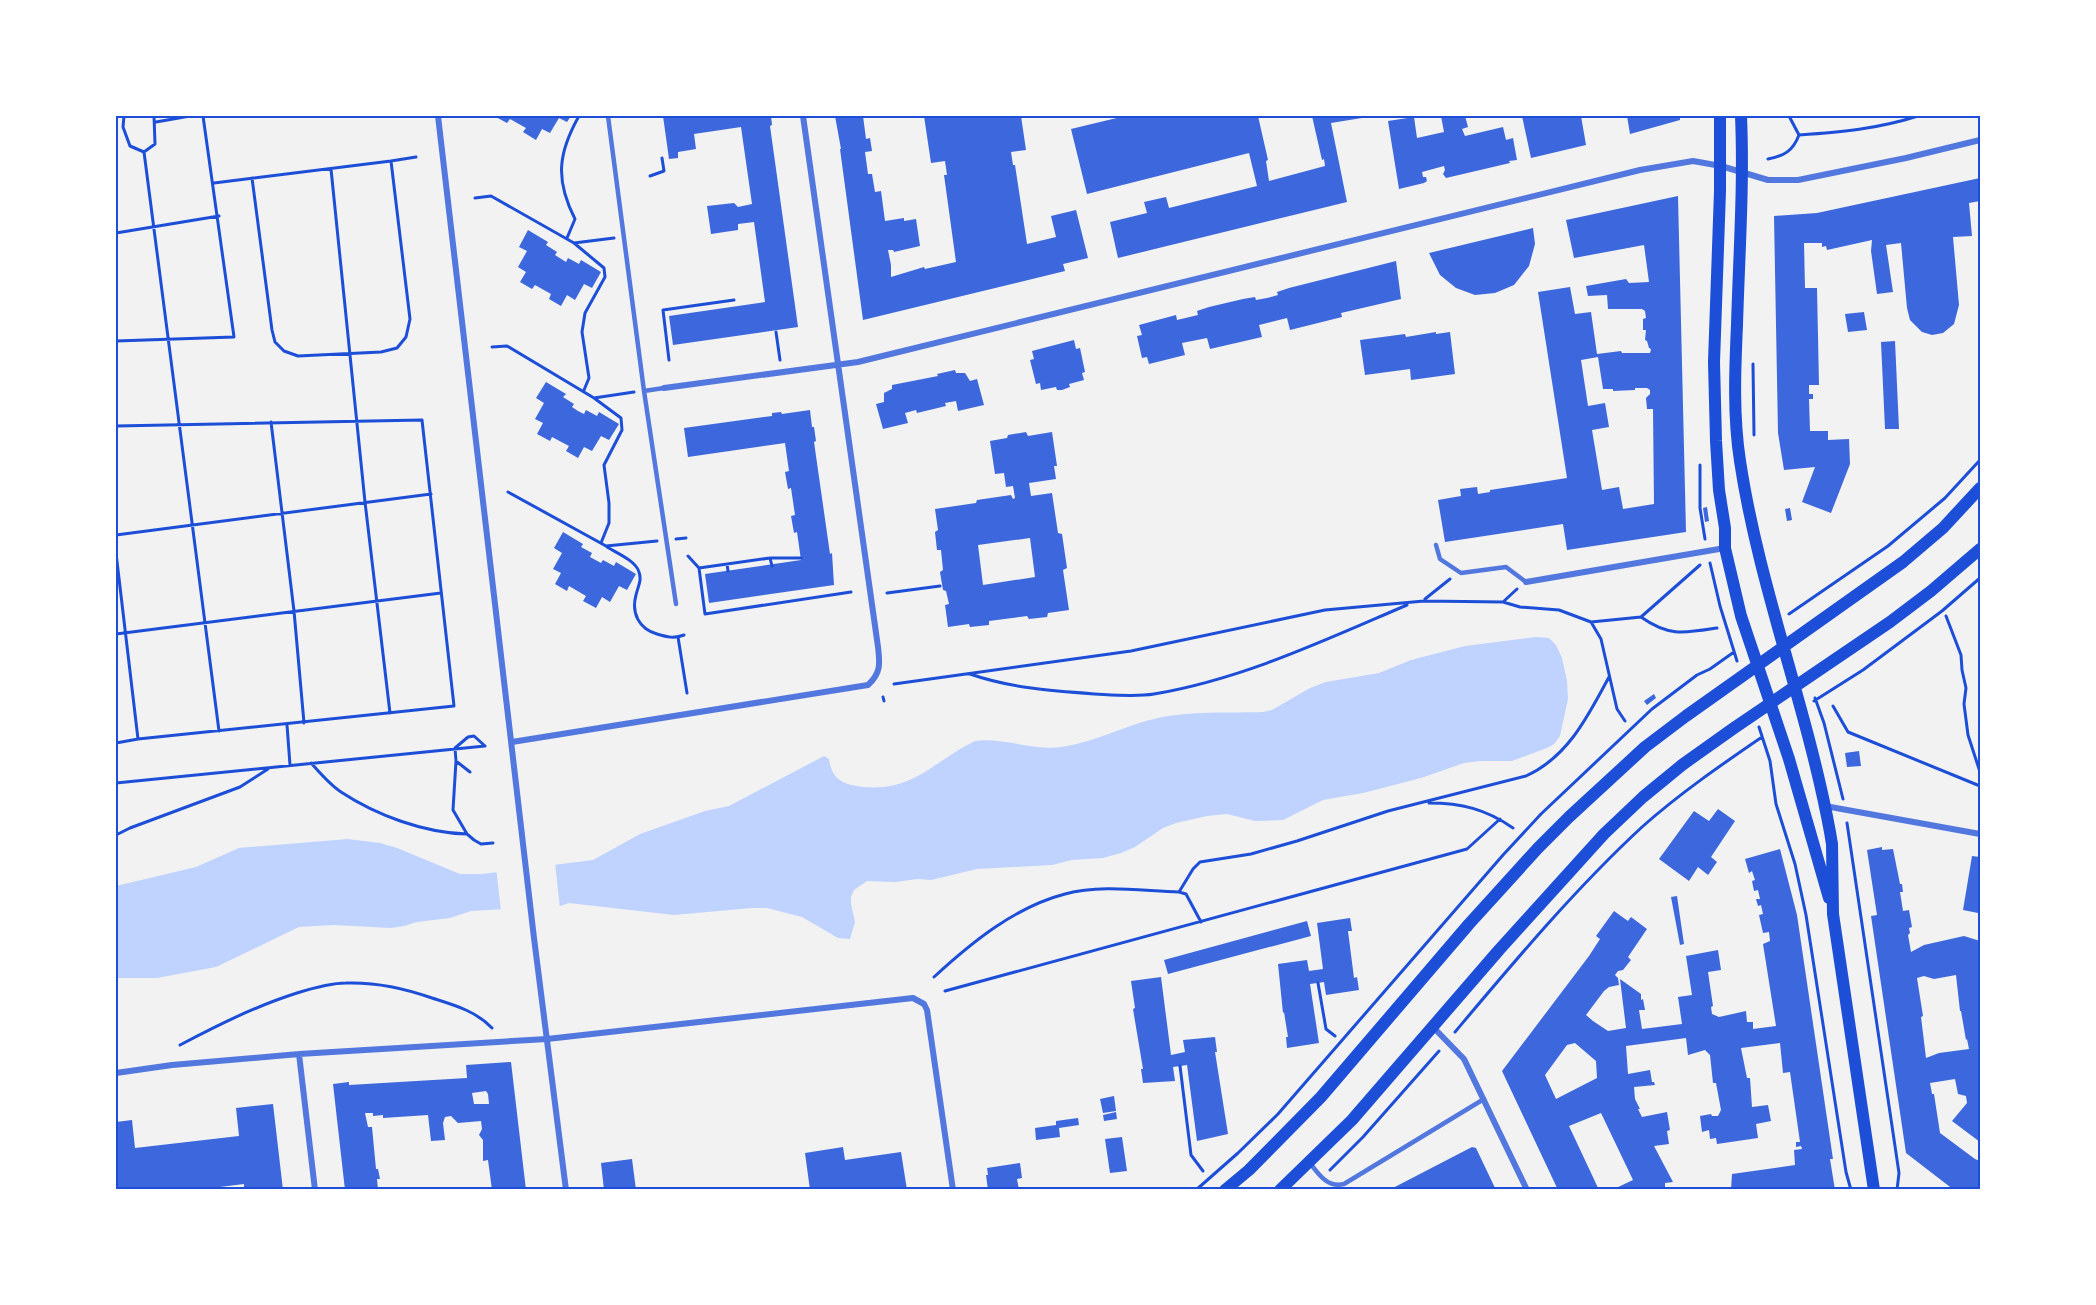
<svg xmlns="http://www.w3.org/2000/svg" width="2096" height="1305" font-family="Literata,serif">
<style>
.water{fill:#bfd3fe}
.pier{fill:#f2f2f2}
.building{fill:#3d67dc;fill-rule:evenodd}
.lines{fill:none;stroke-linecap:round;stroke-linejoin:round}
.path{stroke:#1d4ed8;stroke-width:3}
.service{stroke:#5277de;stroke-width:4.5}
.minor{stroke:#5277de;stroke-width:6}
.secondary{stroke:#1d4ed8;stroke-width:12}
.neatline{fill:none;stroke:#1d4ed8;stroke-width:2}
</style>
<rect width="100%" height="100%" fill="#f2f2f2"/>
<!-- water -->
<path class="water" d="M1536,637L1549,638L1556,645L1562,658L1567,681L1568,699L1560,736L1554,744L1547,748L1512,761H1480L1464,763L1421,778L1363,793L1323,800L1283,820L1255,821L1227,814L1207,816L1176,823L1163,828L1135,847L1121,853L1103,858L1072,860L1052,865L977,869L931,880L918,879L895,882L867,881L854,890L851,897V904L855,922L850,939L838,938L802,917L767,908H752L674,915L569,903L560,906L471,911L450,918L417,922L404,926L391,928L333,925L299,927L216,967L157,978H116V886L196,867L239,848L348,839L380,843L397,848L460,874H482L593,860L640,834L705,811L729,806L824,756L829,759C831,774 837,781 851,785C910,797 930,763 975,741C1003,737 1033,751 1062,747C1096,742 1125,725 1158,718C1188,711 1232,713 1263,712L1272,710L1310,688L1326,682L1379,673L1411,660L1465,646Z"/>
<!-- pier -->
<path class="pier" d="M555,862L560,909L501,911L496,867Z"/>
<!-- building -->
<path class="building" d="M494,116H571L567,122L559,118L550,133L542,129L536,140L523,132L526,128L510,119L507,123Z
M663,116H771L772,125L770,126L798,327L673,345L669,316L765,302L754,222L738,224V230L711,234L707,206L734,203L738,207L752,204L741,127L694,134L696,149L678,152V158L669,159Z
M835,116H863L866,139L870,138L872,151L865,152L868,174H872L875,192L881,191L885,221L904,218V221L916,219L920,246L894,252L893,250H888L891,265V277L924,267L925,269L956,262L944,175H947L945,161L931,163L924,116H1021L1026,150L1011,152L1013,165H1015L1027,244L1056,237L1051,216L1076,210L1088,258L1063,264L1065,271L863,320L840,149H841Z
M1125,116H1258L1268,160L1266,161L1269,181L1325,166L1324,159L1322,160L1312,116L1368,117L1331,123L1347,202L1118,258L1110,222L1147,213L1144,202L1166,197L1169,208L1257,186L1249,153L1087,194L1071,129Z
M1441,116H1465L1468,127L1462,129L1465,136L1503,127L1506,140L1513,138L1517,160L1509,161L1510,163L1446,178L1443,174L1445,170L1444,166L1422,172L1423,177H1426L1427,181L1424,183L1399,189L1388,121L1414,117L1417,138L1444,132Z
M1522,116H1581L1586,145L1531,158Z
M1627,116H1680V120L1630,134Z
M1980,178V201L1969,203L1972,236L1953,237L1959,305L1954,324L1943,333L1932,335L1922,332L1910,320L1907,308L1901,243L1886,245L1893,292L1877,294L1871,251L1872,240L1827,250L1826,246L1822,247V243H1804L1805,288H1817L1819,385H1809V394H1813V399H1809L1810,431H1828V440L1849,439L1850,464L1831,513L1802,502L1815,467L1784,470L1778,433L1774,216L1817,213Z
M1678,196L1686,532L1567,550L1563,524L1445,542L1438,500L1461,496L1460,489L1477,487L1478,494L1490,492V490L1567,478L1538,292L1570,287L1575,314L1591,312L1597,354L1621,351L1622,353H1650L1651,349L1649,348L1647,341L1645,340L1646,330H1643V319L1646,318L1645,311L1642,309H1608L1607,295L1588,296L1586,286L1626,279L1629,283L1649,282L1644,245L1574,258L1566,220ZM1598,357L1603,389H1613V391L1635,390V388H1647L1650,390V394L1646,398L1647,409H1653L1654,504L1623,509L1619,487L1602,490L1592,430L1609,427L1605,403L1588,406L1581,360Z
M1533,228L1535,244L1529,266L1514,285L1495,293L1475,295L1456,288L1440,275L1429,253Z
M528,230L548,242L546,245L557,252L555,255L566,262L568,258L579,264L581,260L601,272L592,288L584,284L575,300L567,295L561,306L549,299L551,294L535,285L532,289L520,282L526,272L518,267L527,251L519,247Z
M1396,261L1401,299L1341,313L1342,317L1290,330L1287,318L1259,325L1262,337L1210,349L1207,338L1182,343L1185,355L1149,364L1147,357L1142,358L1137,336L1142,335L1139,325L1176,315L1177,320L1198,315L1197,311L1209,307L1243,299L1255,297L1256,300L1267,298L1278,295L1277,292L1289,288Z
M1864,312L1867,330L1848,332L1845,314Z
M1436,332V334L1450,332L1455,374L1411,380L1410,369L1365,375L1360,340L1405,334L1406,337Z
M1074,340L1076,349L1080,348L1085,372L1082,373L1084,380L1069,384L1070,387L1062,390H1057L1056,387L1041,390L1040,383L1036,384L1030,360L1034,359L1032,351Z
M1895,341L1899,429H1885L1881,342Z
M955,370L956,373H965L970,381L977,379L984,405L958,411L956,401L945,403L946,406L917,413L916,410L905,413L908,423L883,429L876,404L884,402V393L892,389V385L938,376L937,374Z
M546,382L566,394L563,397L574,404L572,407L578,411L584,414L586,410L597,416L599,412L619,424L609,440L601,436L592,451L584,447L578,458L566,451L569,446L552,437L550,441L537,434L543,423L535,419L544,403L536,398Z
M810,410L812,427H814L816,441L814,442L830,554L832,553L834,585L709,603L705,574L801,560L797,532L794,533L791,516L795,515L791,488L788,489L785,472L789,471L785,443L688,457L684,428L772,416V413L781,412L782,414Z
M1026,432L1028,436L1052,432L1057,466H1054L1056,479L1029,483L1031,496L1052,493L1058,533L1062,534L1067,568L1063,570L1069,610L1048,613L1047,617L1029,619L1027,616L989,621V625L970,627L969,624L948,627L945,605L949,604L946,591L943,590L940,572L943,570L941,550H937L935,532L938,530L935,509L976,503L977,500L1011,495L1013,499L1015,498L1013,486L1006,487L1004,473L995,474L990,441L1007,438L1008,435ZM1030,538L1035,577L983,585L978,545Z
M1707,507L1709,521L1705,522L1703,508Z
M1790,508L1792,520L1787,521L1785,509Z
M563,532L583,544L581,547L592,553L590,557L601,563L603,560L614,566L616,562L636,574L627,590L619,586L610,602L602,597L596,608L583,601L586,596L569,586L567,591L555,584L561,573L553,569L562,553L554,548Z
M1654,694L1656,698L1647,705L1644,701Z
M1859,751L1861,766L1847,767L1845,753Z
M1718,809L1735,821L1711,857L1717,862L1708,875L1698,867L1689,881L1659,859L1694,811L1709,821Z
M1882,847V850L1893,849L1900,884H1902L1903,892H1900L1903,911L1909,910L1912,927L1909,928L1910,933L1908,935L1911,952L1924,945L1964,936L1980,941V1142L1952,1121L1967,1103L1966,1096L1958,1094L1955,1079L1930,1083L1932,1094H1934L1940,1133L1975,1159L1980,1161V1190H1954L1906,1153L1871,916L1877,915L1867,850ZM1956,975L1960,1011H1961L1966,1040L1967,1039L1969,1049L1939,1053L1926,1058L1921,1017L1923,1016L1917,978L1924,976L1934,979Z
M1780,849L1797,915L1833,1159H1830L1835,1190H1731L1732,1174L1795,1165L1794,1150L1802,1149L1801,1146L1796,1147V1142H1800L1790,1072L1783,1073L1780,1043L1741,1048L1747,1078H1750L1752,1107L1768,1105L1771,1121L1756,1124L1758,1138L1717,1144L1716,1138L1710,1139L1709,1130L1702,1132L1700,1116L1711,1114L1712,1116H1718L1721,1110L1716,1083H1713L1710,1055L1705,1050L1688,1055L1686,1038L1626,1046L1628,1074L1650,1070L1652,1082H1654L1655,1085L1634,1087L1635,1099L1640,1109H1638L1642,1117L1667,1112L1670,1130L1667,1131L1669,1144L1654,1146L1673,1182L1665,1183V1190H1617L1616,1188L1633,1180L1601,1113L1569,1126L1599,1190H1558L1502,1071L1589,956L1600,939L1596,936L1614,911L1628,921L1631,917L1647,929L1628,957L1631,960L1623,970L1618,971L1615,975L1618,978L1619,985L1609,987L1604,991L1586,1015L1593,1021L1608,1031L1626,1028L1620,979L1641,994V1000L1643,999L1645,1010H1639L1642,1029L1682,1024L1678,997L1692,995L1686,956L1718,950L1721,970L1708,972L1713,1006L1711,1007L1712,1014L1719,1017L1746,1011L1747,1022H1753V1029L1776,1026L1763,944L1770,941L1769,932L1763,933L1759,915L1763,914L1761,905L1758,906L1756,899H1760L1758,890L1754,891L1752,881L1755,880L1752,871L1749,873L1745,859ZM1575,1043L1596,1061L1597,1078L1556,1099L1545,1075L1567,1045Z
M1972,856L1980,857V893L1978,901L1980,902L1978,913L1963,910Z
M1677,896L1684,944L1680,945L1671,897Z
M1350,918L1352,931H1348L1354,978L1357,977L1359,990L1326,995L1324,982L1310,984L1319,1043L1287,1048L1286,1037H1288L1284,1012L1283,1013L1278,964L1307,960L1309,971L1323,969L1317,923Z
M1307,921L1311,936L1168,974L1164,960Z
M1161,977L1171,1055L1185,1052L1183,1040L1215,1037L1217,1052H1215L1228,1134L1197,1141L1187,1065L1173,1067L1175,1081L1143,1083L1141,1069H1143L1133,1009L1135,1008L1131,981Z
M511,1062L526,1190H492L488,1160L483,1161V1140L479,1135L482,1129L481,1121L458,1123L451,1116L445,1117L443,1123L445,1140L431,1141L428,1115L383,1118V1115L373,1116V1113H365L368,1127H372L376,1169H378L380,1179H377L378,1190H345L333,1084L349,1082V1085L467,1078L466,1065ZM486,1091L488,1094L489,1104H474L472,1093Z
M1114,1096L1116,1111L1103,1113L1100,1099Z
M273,1104L283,1190H244V1184L196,1190H116V1122L132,1120L135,1148L239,1136L236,1108Z
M1116,1112L1117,1119L1104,1121L1103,1115Z
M1078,1118L1079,1125L1059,1128L1060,1137L1036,1140L1035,1128L1056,1125V1121Z
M1122,1137L1127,1171L1110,1173L1105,1139Z
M843,1147L845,1160L901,1152L907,1190H810L805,1153Z
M1472,1147L1476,1148L1496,1190H1389Z
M632,1159L636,1190H604L601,1163Z
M1020,1163L1022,1178L1017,1179L1019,1190H988L986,1175H988L987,1168Z"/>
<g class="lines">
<!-- path -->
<path class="path" d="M124,116L123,127L130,146L144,152L219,731
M156,122L190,116
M1799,135C1842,132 1877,129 1918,116
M144,152L155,144L154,116
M1768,159C1784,156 1793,151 1799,135L1789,116
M391,161L416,157
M331,169L365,502L390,713
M650,176L664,171L662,158
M214,183L391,161L410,319L406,337L397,348L381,352L298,356L284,351L275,342L272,330L252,178
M475,198L491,196L574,243L614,238
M116,233L219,216
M567,238L575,219C555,180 558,153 579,116
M574,243L604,268L605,277L585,313L582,332L589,378L584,390
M776,332L780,360
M116,341L234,337L203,116
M492,347L507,346L594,398
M669,360L663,310L734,300
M1753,364L1754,435
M271,422L294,611L304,723
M116,426L422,420L454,706L138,739L116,743
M1700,465V508L1705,539
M508,492L606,546L657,541
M116,535L431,494
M676,539L686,538
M601,543L609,523V503L604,465L622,430L621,418L594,398L634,392
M607,547C617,553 636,561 639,572C642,581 638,586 636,595C631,613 639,629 657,634C667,637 674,639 684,635
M116,553L138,739
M688,556L699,568L705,614L851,592
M770,558L772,566
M1710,563L1720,606L1737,661
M727,564L728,571
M699,568L770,558H801
M887,593L940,586
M1425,599L1450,579
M1503,602L1517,589
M1789,614L1888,546L1945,498L1980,460
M1946,616L1961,655L1962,670L1966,688L1964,704L1968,735L1980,772
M1641,617L1700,565
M1591,622L1601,639L1617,709L1625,721
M116,634L441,593
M678,637L687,693
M970,674C1010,688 1053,691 1095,694C1114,695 1136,697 1154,694C1243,679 1325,640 1407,605
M894,684L1131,651L1325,610L1424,601L1503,602L1520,607L1559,610L1591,622L1641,617C1669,637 1685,633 1717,628
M883,697L884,701
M1815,698L1824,723L1843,799
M1814,701L1863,670L1942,611L1980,578
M1833,706L1848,732L1980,786
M287,725L290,765
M1759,727L1770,761L1776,804L1795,864L1806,915L1846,1172L1851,1190
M456,761L453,810L467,834L474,840L481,844L493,843
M311,763C320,773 330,785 341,792C376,815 424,833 467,834
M470,772L456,761L455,748L468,737L474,736L485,746
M116,783L485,746
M1429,803C1461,803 1486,809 1513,828
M1847,823L1899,1173L1897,1190
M116,835L130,828L240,787L268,769
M1179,892L1186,894L1201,922
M934,977C972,942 1015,907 1065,894C1101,884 1143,891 1179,892L1193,869L1200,862L1251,854L1297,841L1388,811L1526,776C1568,757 1588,716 1609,677
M1318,983L1326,1029L1335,1036
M945,991L1467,849L1500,819
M1455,1032C1514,962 1574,890 1642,827C1679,794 1721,765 1762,737
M180,1045C218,1025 256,1006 297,993C313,988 330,983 346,983C375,982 404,988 432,998C454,1005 476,1011 492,1028
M1180,1066L1191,1155L1203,1171
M1330,1170L1363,1137L1439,1051
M1196,1190L1238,1153L1278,1114L1503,855L1541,814L1652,709L1697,675L1710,669L1734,652"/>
<!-- service -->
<path class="service" d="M608,116L644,391L676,604
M644,391L664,388
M1436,545L1440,559L1461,573L1506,567L1526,582
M1310,1163C1319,1175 1328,1188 1344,1184L1484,1099"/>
<!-- minor -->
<path class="minor" d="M438,116L534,938L566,1190
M664,388L858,362L1640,170L1693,161L1721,166L1768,180H1798L1906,158L1980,140
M1526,582L1725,548
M512,742L868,685C881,673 880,664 878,647L803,116
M1825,806L1980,834
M1433,1027L1464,1059L1527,1190
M299,1054L315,1190
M116,1073L172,1065L299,1054L547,1039L913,998L924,1004L927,1010L953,1190"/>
<!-- secondary -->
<path class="secondary" d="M1720,116V191L1714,362L1716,441L1719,490L1725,528V548L1741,616L1789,759L1829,898
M1741,116C1744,185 1739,255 1737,325C1735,369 1733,416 1740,461C1759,587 1807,707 1830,832L1832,844L1833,914L1874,1190
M1225,1190L1249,1170L1321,1097L1469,924L1538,848L1569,817L1645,747L1686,716L1903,562L1943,528L1980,488
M1280,1190L1352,1120L1499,950L1604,834L1643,797L1682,765L1734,728L1890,622L1931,591L1980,549"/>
</g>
<!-- border -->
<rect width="2096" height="1305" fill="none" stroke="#ffffff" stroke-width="234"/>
<rect x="117" y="117" width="1862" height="1071" class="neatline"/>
</svg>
